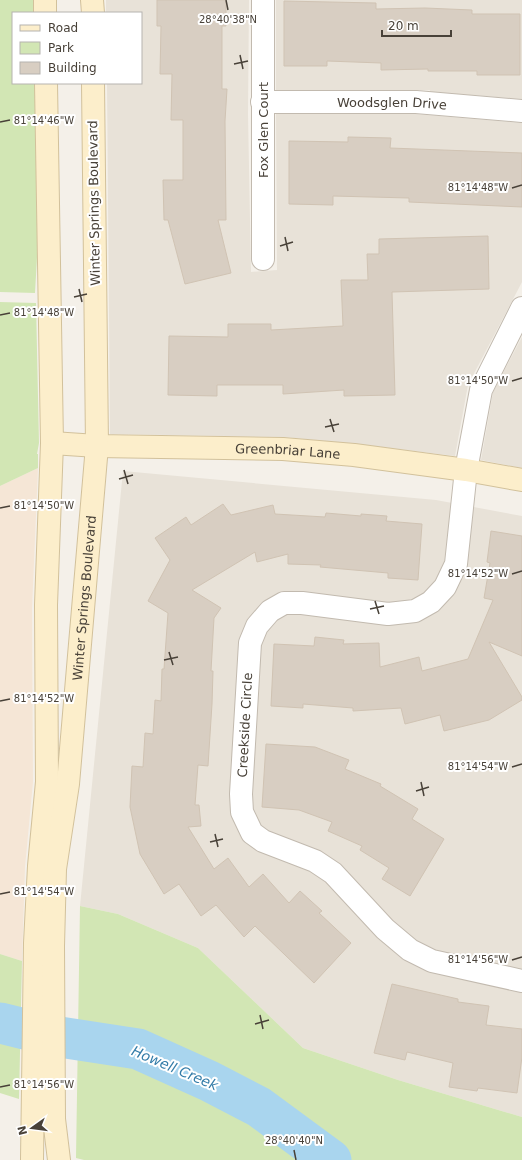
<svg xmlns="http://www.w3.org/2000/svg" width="522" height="1160" font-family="'DejaVu Sans',sans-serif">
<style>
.residential{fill:#e8e2d8}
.commercial{fill:#f5e6d6}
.green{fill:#d2e6b4}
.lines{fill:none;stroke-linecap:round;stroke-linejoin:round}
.river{stroke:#a9d5ee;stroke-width:41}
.building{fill:#d8cec2;stroke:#d0c3b3}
.street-casing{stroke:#c2baaf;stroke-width:24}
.secondary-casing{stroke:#d2c19b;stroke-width:24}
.street{stroke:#fff;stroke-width:22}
.secondary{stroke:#fceecb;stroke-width:22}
.ticks{fill:none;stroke:#484138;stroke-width:1.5}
.labels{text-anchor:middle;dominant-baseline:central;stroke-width:4;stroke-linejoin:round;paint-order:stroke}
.street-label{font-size:13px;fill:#484138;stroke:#fff}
.water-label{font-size:14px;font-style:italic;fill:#337ca8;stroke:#fff}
.ticks-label{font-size:10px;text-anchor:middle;fill:#484138;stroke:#fff;stroke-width:4;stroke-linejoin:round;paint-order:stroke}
</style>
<rect width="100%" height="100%" fill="#f4f0e9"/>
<!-- residential -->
<path class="residential" d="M106,0H249L248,114L251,272L277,270L276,114H415L522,123V282L468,385L455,456L357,444L284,437L110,434L107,83H141V13H106Z
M276,0H522V99L430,92V90H405V91L276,90Z
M522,337V468L481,460L493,392Z
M123,471L436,500L522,516V1117L398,1080L303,1048L198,948L118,914L80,906Z"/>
<!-- commercial -->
<path class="commercial" d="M38,468L32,609L33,782L25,867L22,961L0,954V486Z"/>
<!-- green -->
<path class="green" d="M0,0H39V13H13V83H38V240L35,293L0,292Z
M0,302L36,303L39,443L37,454H38V468L0,486Z
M80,906L118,914L198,948L303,1048L398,1080L522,1117V1160H84L76,1158Z
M0,954L22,961L19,1099L0,1093Z"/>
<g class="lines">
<!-- river -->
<path class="river" d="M0,1023L53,1036L138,1049L209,1081L259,1107L331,1160"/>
</g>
<!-- building -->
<path class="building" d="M157,0H226V26H222V89H227L225,121L226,220H218L231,273L185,284L168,220H164L163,180H183V120H171L172,74H160L161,26H157Z
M284,1L376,3V9L425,8L472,10V14H520V75H477V71H428V69L381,70V63L327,61V66H284Z
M348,137L391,138L390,148L522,153V207L409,202V198L333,196V205L289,204V141L348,142Z
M488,236L489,289L392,292L395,395L344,396V390L283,394V385H217V396L168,395L169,336L228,337V324H271V330L343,326L341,280H368L367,254H379V239Z
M223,504L231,515L273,505L275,514L325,517L326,513L361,516V514L387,516L386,521L422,524L418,580L388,578V573L320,567L321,565L288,564V554L257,562L255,552L192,590L221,608L214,618L211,671H213L212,704L208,766L198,765L195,805H199L201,826L188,827L214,869L228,858L249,887L263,874L289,903L300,891L322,911L319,913L351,943L314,983L255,926L244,937L216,905L201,916L179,884L164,894L140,854L130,807L132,766L143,767L145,733L153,734L155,700L161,701L162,669H164L168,613L148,601L170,560L155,538L186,517L191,525Z
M491,531L522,536V656L489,642L522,697V700L489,720L444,731L440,715L405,724L401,708L353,711V708L303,704V708L271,706L274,644L314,646L315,637L344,640L343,644L379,643L380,667L419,657L422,671L468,659L493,600L484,598L490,563L487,562Z
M266,744L315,747L349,760L345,769L381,784L380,786L418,809L412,819L444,839L410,896L382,879L389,868L360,850L362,846L328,831L332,822L299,810L262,807Z
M392,984L458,999V1002L489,1006L486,1025L522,1029V1057L517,1093L478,1088L477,1091L449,1087L453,1063L407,1052L405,1060L374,1053Z"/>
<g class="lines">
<!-- street casing -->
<g class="street-casing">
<g id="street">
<path d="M263,0V259"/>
<path id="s1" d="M262,102H416L522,111"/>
<path d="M522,308L481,390L466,470L456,564L445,587L431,602L415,611L388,614L302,603H284L270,611L257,626L250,643L241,794L242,812L252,833L263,841L315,861L333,873L385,929L410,950L432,961L522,981"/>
</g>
</g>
<!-- secondary casing -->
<g class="secondary-casing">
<g id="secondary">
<path d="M45,0V13"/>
<path d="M92,0L93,13"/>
<path id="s2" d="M52,443L97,446L283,449L354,455L466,470L522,480"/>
<path d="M32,1160L35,943L39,866L47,782L46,605L52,443L46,83"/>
<path id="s3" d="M59,1160L54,1119L53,946L55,869L68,784L97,446L93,83"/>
</g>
</g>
<!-- street -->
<use href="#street" class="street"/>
<!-- secondary -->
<use href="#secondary" class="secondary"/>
</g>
<!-- ticks -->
<path class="ticks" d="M226,0L228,10M240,55L243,69M234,64L248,61M0,122L10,120M512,188L522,185M285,237L288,251M280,246L293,242M79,289L82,302M74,297L87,294M0,315L10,313M512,381L522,378M330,419L334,432M325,427L339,424M124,470L128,484M119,479L133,475M0,508L10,506M512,574L522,571M375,601L379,614M370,609L384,606M169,652L173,665M164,660L178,657M0,701L10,699M512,767L522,764M421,782L424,796M416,791L429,787M215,834L218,847M210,842L223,839M0,894L10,892M512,960L522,957M260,1015L263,1029M255,1024L269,1020M0,1087L10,1085M294,1150L296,1160"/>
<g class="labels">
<!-- street labels -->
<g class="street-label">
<text stroke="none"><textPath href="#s1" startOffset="130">Woodsglen Drive</textPath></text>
<text transform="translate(263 130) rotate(-90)">Fox Glen Court</text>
<text transform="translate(94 203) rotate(-91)">Winter Springs Boulevard</text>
<text stroke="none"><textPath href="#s2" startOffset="236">Greenbriar Lane</textPath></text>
<text stroke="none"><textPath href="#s3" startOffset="564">Winter Springs Boulevard</textPath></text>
<text transform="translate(245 725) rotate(-87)">Creekside Circle</text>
</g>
<!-- water labels -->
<g class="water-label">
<text transform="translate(175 1068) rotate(23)">Howell Creek</text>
</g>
</g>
<g class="ticks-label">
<text x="228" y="23">28°40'38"N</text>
<text x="44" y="124">81°14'46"W</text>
<text x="478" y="191">81°14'48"W</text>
<text x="44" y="316">81°14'48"W</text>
<text x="478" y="384">81°14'50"W</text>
<text x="44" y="509">81°14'50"W</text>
<text x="478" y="577">81°14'52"W</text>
<text x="44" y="702">81°14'52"W</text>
<text x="478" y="770">81°14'54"W</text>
<text x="44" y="895">81°14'54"W</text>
<text x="478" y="963">81°14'56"W</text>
<text x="44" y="1088">81°14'56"W</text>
<text x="294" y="1144">28°40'40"N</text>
</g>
<!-- legend -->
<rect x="12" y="12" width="130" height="72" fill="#ffffff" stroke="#b6b3af"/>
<rect x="20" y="25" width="20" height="6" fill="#fceecb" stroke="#b6b3af"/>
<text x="48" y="32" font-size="12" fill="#484138">Road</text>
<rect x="20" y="42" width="20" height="12" fill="#d2e6b4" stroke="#b6b3af"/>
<text x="48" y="52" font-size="12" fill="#484138">Park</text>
<rect x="20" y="62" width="20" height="12" fill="#d8cec2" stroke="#b6b3af"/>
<text x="48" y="72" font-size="12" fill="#484138">Building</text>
<!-- north arrow -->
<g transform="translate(32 1128) rotate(256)" stroke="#ffffff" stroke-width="3" paint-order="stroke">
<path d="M0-3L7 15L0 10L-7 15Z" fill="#484138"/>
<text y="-6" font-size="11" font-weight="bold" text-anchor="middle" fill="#484138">N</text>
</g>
<!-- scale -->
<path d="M382 30v6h69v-6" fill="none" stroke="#484138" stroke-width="2"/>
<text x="388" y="30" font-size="12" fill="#484138" stroke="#ffffff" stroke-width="3" paint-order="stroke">20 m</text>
</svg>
